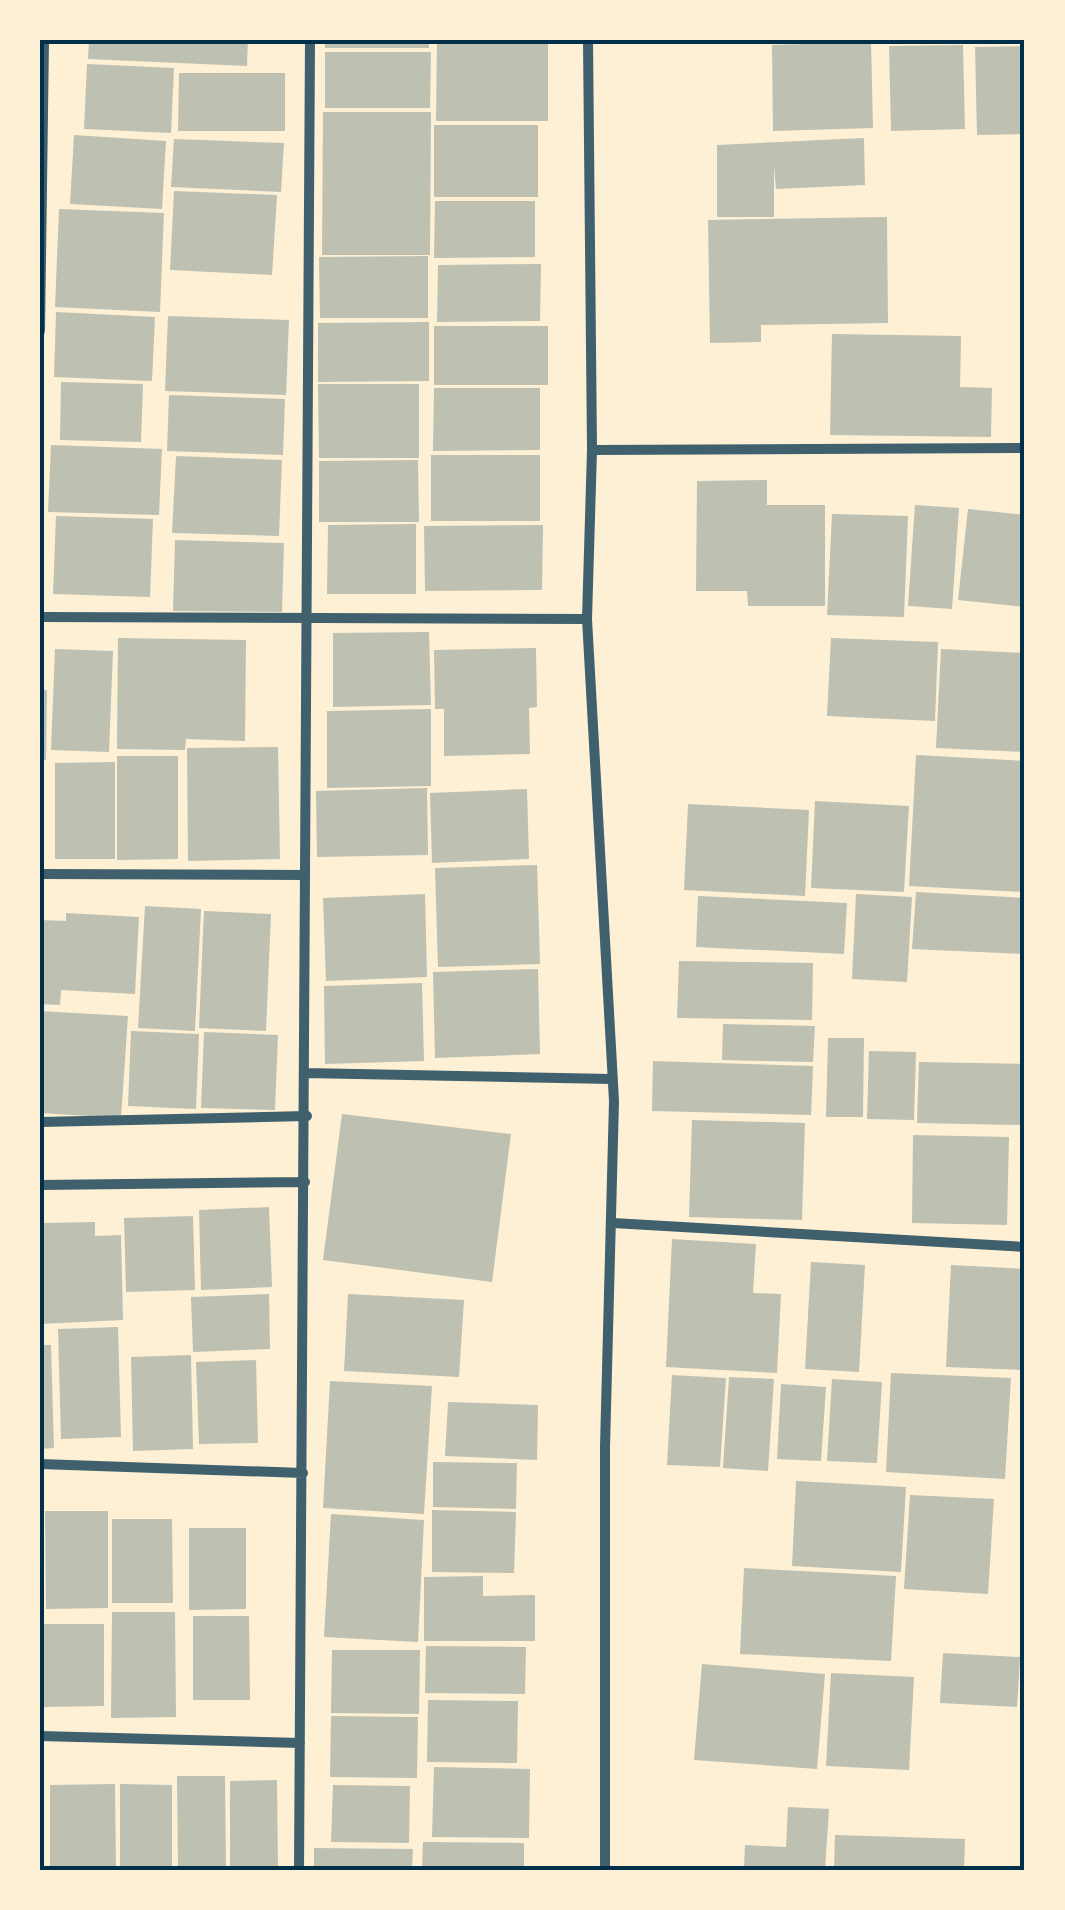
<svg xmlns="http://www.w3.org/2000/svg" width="1065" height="1910" font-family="Raleway,sans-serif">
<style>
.building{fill:#bec0b2}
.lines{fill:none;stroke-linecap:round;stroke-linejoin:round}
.minor{stroke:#3f606c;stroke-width:10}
.neatline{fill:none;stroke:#003049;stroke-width:4}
</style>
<rect width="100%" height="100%" fill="#fdf0d5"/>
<!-- building -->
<path class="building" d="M89,40H248L247,66L88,59Z
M325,40H429V48H325Z
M437,40H548V121H436Z
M871,42L873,128L773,131L772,45Z
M963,45L965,129L891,131L889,46Z
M1025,46V134L977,135L975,47Z
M325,52H431L430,108H325Z
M87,64L174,68L171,133L84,129Z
M179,73H285V131H178Z
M323,112H431L430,255H322Z
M434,125H538V197H434Z
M74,135L166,141L162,209L70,204Z
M864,138L865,185L776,189L774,166V217H717V145Z
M174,139L284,143L281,192L171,187Z
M174,191L277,195L272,275L170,270Z
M435,201H535V257L434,258Z
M59,209L164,213L160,312L55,307Z
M887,217L888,323L761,325V342L710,343L708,220Z
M428,256V318H320L319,257Z
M541,264L540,321L437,322L438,265Z
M56,312L155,317L152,381L54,377Z
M168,316L289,320L286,395L165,391Z
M429,322V381L318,382V323Z
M434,326H548V385H434Z
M832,334L961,336L960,387L992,388L991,437L830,435Z
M61,382L143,384L141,442L60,440Z
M318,384H419V458H319Z
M434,388H540V450L433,451Z
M169,395L285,399L283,455L167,451Z
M51,445L162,449L159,515L48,512Z
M431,455H540V521H431Z
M176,456L282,460L279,536L172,533Z
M418,460L419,522H319V461Z
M767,480V505H825V606H748L747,591H696L697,481Z
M915,505L959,508L952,609L908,606Z
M968,509L1025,515V607L958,600Z
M832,514L908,516L904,617L827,615Z
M56,516L153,519L150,597L53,594Z
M416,524V594H327L328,525Z
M543,525L542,590L425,591L424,526Z
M175,540L284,543L282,612L173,611Z
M429,632L431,705L333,707V633Z
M118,638L246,640L245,741L186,739L185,750L117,749Z
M831,638L938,642L935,721L827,716Z
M536,648L537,707L529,708L530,754L444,756V709H435L434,650Z
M55,649L113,651L109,752L51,750Z
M941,649L1025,653V752L936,748Z
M40,690H47L46,760H40Z
M431,709V786L327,788V711Z
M278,747L280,859L188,861L187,748Z
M916,755L1025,761V892L909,886Z
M117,756H178V859L117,860Z
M115,762V859H55V763Z
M427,788L428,855L317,857L316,791Z
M527,789L529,859L432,863L430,793Z
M815,801L909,806L904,892L811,888Z
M688,804L809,810L805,896L684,890Z
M537,865L540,964L438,967L435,868Z
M916,892L1025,898V954L912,949Z
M425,894L427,977L326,981L323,898Z
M856,894L912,897L907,982L852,979Z
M698,896L847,903L844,954L696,947Z
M145,906L201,909L195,1031L138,1028Z
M204,911L271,914L266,1031L199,1028Z
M66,913L139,917L135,994L61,990L60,1005L40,1004V920L66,921Z
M679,961L813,963L812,1020L677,1018Z
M538,969L540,1054L435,1058L433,972Z
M422,983L424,1061L325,1064L324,986Z
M40,1011L128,1016L121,1118L40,1113Z
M723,1024L815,1026L813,1062L722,1060Z
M131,1031L199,1034L196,1109L128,1106Z
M204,1032L278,1035L275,1110L201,1108Z
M828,1038H864L863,1117H826Z
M869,1051L916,1052L914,1120L867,1119Z
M653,1061L813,1066L811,1115L652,1111Z
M919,1062L1025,1064L1024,1125L917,1123Z
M342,1114L511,1134L492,1282L323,1260Z
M692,1120L805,1123L802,1220L689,1217Z
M913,1135L1009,1137L1007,1225L912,1223Z
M269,1207L272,1287L201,1290L199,1210Z
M193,1216L195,1290L126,1292L124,1218Z
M95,1222V1236L121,1235L123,1320L40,1324V1223Z
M672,1239L756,1244L753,1293L781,1294L777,1373L666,1367Z
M811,1262L865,1265L859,1372L805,1369Z
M951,1265L1025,1269L1023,1370L946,1367Z
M269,1294L270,1349L193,1352L191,1297Z
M348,1294L464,1300L459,1377L344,1371Z
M118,1327L121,1437L61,1439L58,1329Z
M40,1345H51L54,1448L40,1449Z
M191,1355L193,1449L133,1451L131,1357Z
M256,1360L258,1443L199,1444L196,1362Z
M891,1373L1011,1378L1005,1479L886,1472Z
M672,1375L726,1378L720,1467L667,1465Z
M729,1377L774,1379L768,1471L723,1468Z
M832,1379L882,1382L877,1463L827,1461Z
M330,1381L432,1386L424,1514L323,1508Z
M781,1384L826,1387L821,1461L777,1459Z
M448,1402L538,1405L537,1460L445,1456Z
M433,1462L517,1463L516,1509L433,1507Z
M796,1481L906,1487L901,1572L792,1566Z
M910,1495L994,1499L988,1594L904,1589Z
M432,1510L516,1512L514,1573L432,1572Z
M45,1511H108V1608L46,1609Z
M331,1514L424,1520L418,1642L324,1637Z
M112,1519H172L173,1603H112Z
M189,1528H246V1609L189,1610Z
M744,1568L896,1576L891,1661L740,1654Z
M483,1576V1596L535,1595V1641H424V1577Z
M112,1612H175L176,1717L111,1718Z
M193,1616H249L250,1700H193Z
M43,1624H104V1706L44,1707Z
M426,1646L526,1647L525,1694L425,1693Z
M332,1650H420L419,1714L331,1713Z
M943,1653L1020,1657L1017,1707L940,1703Z
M702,1664L825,1674L817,1769L694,1760Z
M831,1673L914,1677L909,1770L826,1766Z
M428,1700L518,1701L517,1763L427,1762Z
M331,1716L418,1717L417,1778L330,1777Z
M434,1767L530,1769L529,1838L432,1837Z
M40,1774H44V1870H40Z
M177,1776H225L226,1870H178Z
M277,1780L278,1870H230V1781Z
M115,1784L116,1870H50V1785Z
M120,1784L172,1785V1870H120Z
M333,1785L410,1786L409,1843L331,1842Z
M788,1807L829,1809L825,1870H744L745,1845L786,1847Z
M835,1835L965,1839L964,1870H834Z
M423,1842L524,1843V1870H422Z
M314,1848L413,1849L412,1870H314Z"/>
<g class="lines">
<!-- minor -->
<path class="minor" d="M588,40L592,450L587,619L614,1101L605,1447V1870
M40,331L44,40
M592,450L1025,448
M40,617L587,619
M40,874L303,875
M305,1073L611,1079
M40,1122L307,1116
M40,1185L305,1182
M613,1223L1025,1247
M40,1464L303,1473
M40,1736L300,1743
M299,1870L310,40"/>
</g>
<!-- border -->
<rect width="1065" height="1910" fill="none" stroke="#fdf0d5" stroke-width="85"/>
<rect x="42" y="42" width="980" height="1826" class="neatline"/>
</svg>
